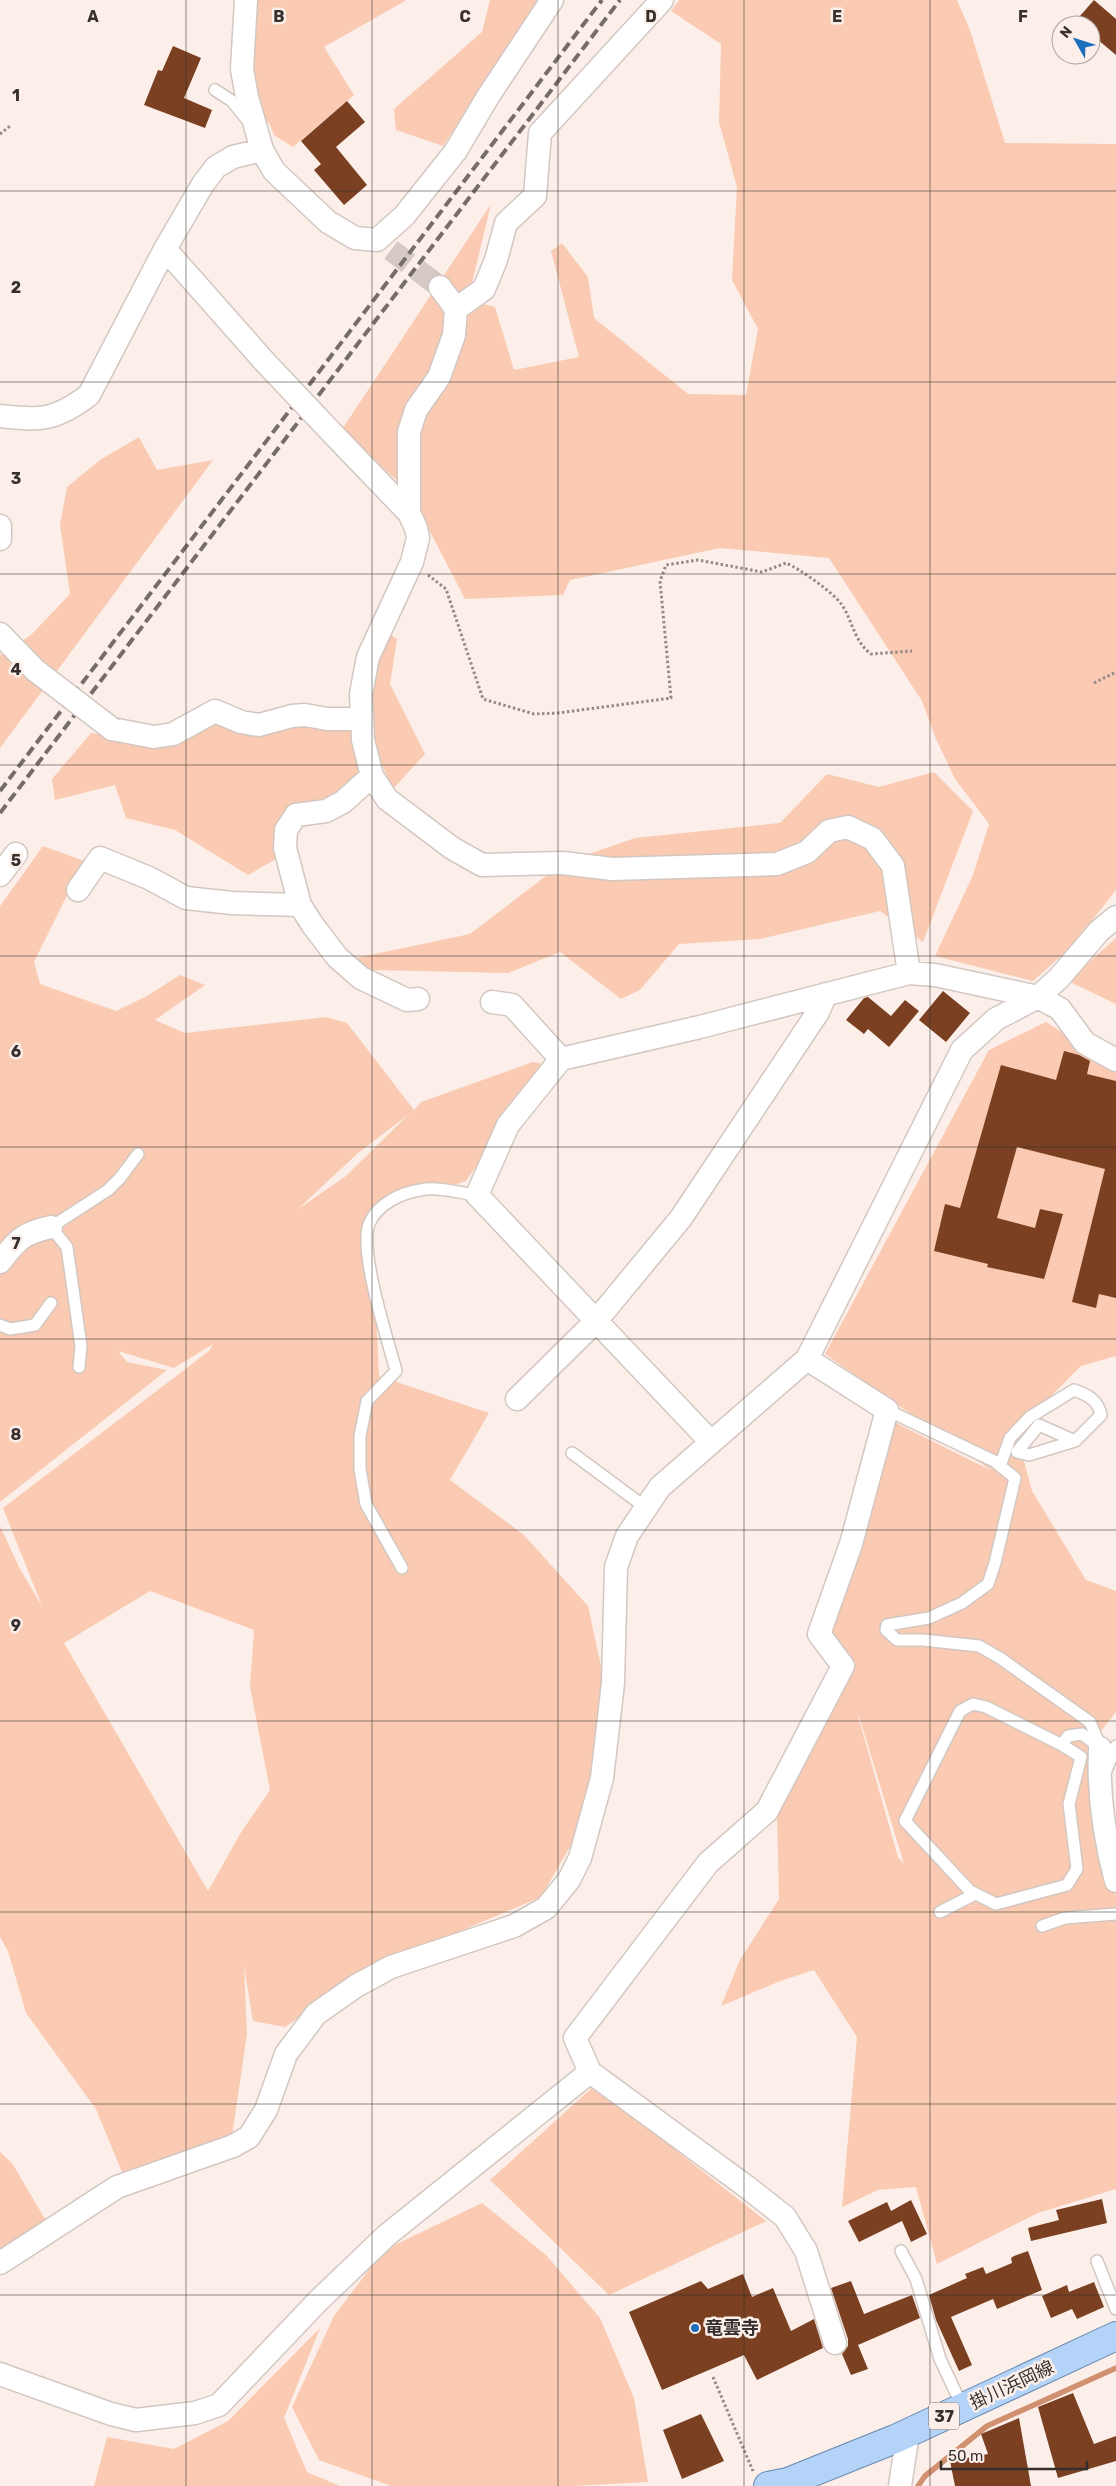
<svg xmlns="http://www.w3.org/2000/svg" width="1116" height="2486" font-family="Rubik,'Noto Sans JP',sans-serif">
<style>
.green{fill:#facab2;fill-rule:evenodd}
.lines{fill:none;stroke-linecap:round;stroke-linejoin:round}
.stream{stroke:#d19070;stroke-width:5.5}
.building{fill:#7a4021}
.minor-tunnel{stroke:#d4c9c4;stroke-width:22;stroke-dasharray:22 11;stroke-linecap:butt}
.service-casing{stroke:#d3c7c1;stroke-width:14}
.minor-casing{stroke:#d3c7c1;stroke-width:25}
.primary-casing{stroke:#6688af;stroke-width:30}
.path{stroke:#948b87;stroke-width:3;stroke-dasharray:2.5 2.5;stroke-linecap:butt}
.service{stroke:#fff;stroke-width:11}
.minor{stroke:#fff;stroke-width:22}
.primary{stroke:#b3d4f8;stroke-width:28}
.rail{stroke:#756d6a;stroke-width:4;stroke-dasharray:10 5;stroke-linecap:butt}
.minor-bridge-casing{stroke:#d3c7c1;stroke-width:25;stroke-linecap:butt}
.minor-bridge{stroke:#fff;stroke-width:22}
.grid{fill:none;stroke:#35302e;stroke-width:1;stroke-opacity:0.55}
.poi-dot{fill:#1d6fbd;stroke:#fcefe9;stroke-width:2}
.labels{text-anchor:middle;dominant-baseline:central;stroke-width:5;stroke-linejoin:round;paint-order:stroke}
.shield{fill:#fcefe9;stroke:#716966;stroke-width:1}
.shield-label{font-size:16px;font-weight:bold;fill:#35302e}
.poi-label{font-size:18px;font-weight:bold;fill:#35302e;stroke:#fcefe9;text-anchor:start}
.street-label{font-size:18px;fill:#35302e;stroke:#fcefe9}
.grid-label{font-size:16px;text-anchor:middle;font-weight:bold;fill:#35302e;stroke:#fcefe9;stroke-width:5;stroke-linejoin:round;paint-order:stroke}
</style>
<rect width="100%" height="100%" fill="#fcefe9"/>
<!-- green -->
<path class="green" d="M250,0H404L405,1L324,47L354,95L293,147L274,135L269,123L256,113L247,52Z
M490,0H538L443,146L396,130L394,109L482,32Z
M679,0H957L970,30L1005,143L1116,144V890L1072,946L1033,981L935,956L973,875L989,824L955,779L936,739L922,701L829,558L720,548L570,580L563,595L465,599L409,491L341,431L491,204L468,300L495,307L514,370L579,357L551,251L562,243L588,277L594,318L688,394L746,395L758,329L732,280L737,187L719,122L721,44L671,11Z
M139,437L157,470L213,460L0,748V655L31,635L70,594L60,525L67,487L100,460Z
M386,632L397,639L390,684L425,754L393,789L381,763L326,807L285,815L278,858L248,875L175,830L126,818L115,785L55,800L52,779L91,733L114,736L216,721H296L367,728L373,660Z
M934,772L973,811L923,942L880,911L760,939L679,944L640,990L621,999L560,952L508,973L372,970L346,960L470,934L563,863L635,838L780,823L827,774L879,787Z
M43,846L84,861L34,962L40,984L116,1011L147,996L180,975L205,985L155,1020L185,1033L326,1017L347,1023L414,1110L421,1102L533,1062L547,1065L466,1181L395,1203L372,1227L379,1376L489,1413L450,1480L524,1535L588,1606L608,1699L576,1836L541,1897L366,1971L285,2027L253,2021L244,1966L247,2034L232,2136L122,2172L96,2109L26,2013L8,1951L0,1937V1526L20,1569L42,1606L3,1508L209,1351L213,1344L174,1368L118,1351L127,1362L167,1370L0,1502V906ZM409,1114L346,1176L298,1209L357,1154ZM150,1591L254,1630L250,1687L270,1790L240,1834L208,1891L64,1643Z
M1116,938V1004L1068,981Z
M1046,1022L1116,1067V1356L1081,1366L1030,1417L1015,1428L1032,1491L1086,1580L1116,1591V1712L1097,1736L1116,1898V2189L1038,2213L937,2264L916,2187L878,2190L842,2207L857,2037L814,1970L780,1981L721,2006L740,1960L779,1899L777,1813L847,1679L819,1634L894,1422L992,1471L825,1354L989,1050ZM858,1716H859L904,1864L898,1857Z
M594,2086L766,2221L609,2295L490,2180Z
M0,2152L12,2163L45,2219L0,2252Z
M482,2203L546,2255L600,2318L634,2398L648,2482L573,2486H391L319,2460L292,2407L334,2316L384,2250Z
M320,2328L284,2418L307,2472L340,2486H94L107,2437L174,2449L228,2421Z"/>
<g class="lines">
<!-- stream -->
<path class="stream" d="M918,2486L925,2476L987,2426L1116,2368"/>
</g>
<!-- building -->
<path class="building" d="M1094,0L1116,19V55L1091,34V25H1072Z
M173,46L201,58L184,98L212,110L205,128L144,105L158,70L162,71Z
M347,101L365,122L336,147L367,185L344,205L314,170L321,164L301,141Z
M943,991L970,1013L946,1042L919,1020Z
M868,997L891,1016L905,1000L919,1011L889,1047L868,1029L864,1034L846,1020L864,998Z
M1064,1051L1079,1055L1090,1061L1087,1074L1116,1081V1298L1099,1294L1096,1308L1072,1302L1105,1169L1017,1147L997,1218L1035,1228L1040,1209L1063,1214L1044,1279L987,1267L988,1264L934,1251L945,1204L960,1208L1001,1065L1056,1080Z
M1102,2199L1107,2223L1031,2241L1028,2228L1059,2220L1056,2210Z
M911,2200L927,2234L911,2242L902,2221L859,2242L848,2221L887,2202L891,2211Z
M1028,2251L1042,2290L997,2309L993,2299L951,2317L972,2365L959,2371L936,2320L929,2295L967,2278L965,2274L983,2267L986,2274L1012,2263L1011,2258L1014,2256Z
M743,2274L752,2297L773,2288L791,2331L814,2319L823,2348L757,2380L744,2355L662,2390L629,2312L701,2281L708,2289Z
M851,2281L864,2314L912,2295L920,2318L858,2345L868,2369L851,2375L842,2354L848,2346V2339L831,2288Z
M1094,2282L1104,2307L1077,2319L1072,2309L1051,2318L1042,2296L1067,2285L1069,2292Z
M1073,2393L1094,2444L1116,2436V2461L1058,2478L1038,2407Z
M701,2414L724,2461L682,2479L663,2430Z
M1019,2418L1031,2486H955L950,2461L988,2454L981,2434Z"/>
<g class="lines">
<!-- minor-tunnel -->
<path class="minor-tunnel" d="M391,250L440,287"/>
<!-- service casing -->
<g class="service-casing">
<path id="service" d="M215,90L232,101L248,121
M0,1325L10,1329L35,1325L51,1303
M79,1367L81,1346L67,1247L51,1227L108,1190L120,1178L138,1154
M887,1410L994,1461L1015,1478L995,1563L988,1584L962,1603L929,1618L887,1625L886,1630L897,1640H923L979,1646L1000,1658L1090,1722L1100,1746
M572,1453L645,1507
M1000,1466L1010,1438L1030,1417L1074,1390C1088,1395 1098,1400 1101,1415L1075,1441L1029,1455L1017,1452L1039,1425L1075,1441
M402,1568L366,1504L360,1469V1436L367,1401L396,1371C388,1340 357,1247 370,1222C378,1204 401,1193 420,1190C437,1186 460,1193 477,1195
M1062,1745L986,1707L973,1704L960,1711L905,1821L970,1891L996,1904L1067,1885L1077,1869L1069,1804L1081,1757L1062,1745L1068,1736L1082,1734L1100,1748
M1105,1773L1116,1746
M940,1912L975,1894
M1042,1926L1065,1918L1116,1914
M901,2251L916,2279L940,2359L963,2408
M1097,2261L1116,2309"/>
</g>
<!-- minor casing -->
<g class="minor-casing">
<path id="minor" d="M246,0L242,69L247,97L262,150L274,171L328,222L355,238L377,240L404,216L455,152L489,95L552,0
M165,249L264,361
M440,287L456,309
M0,416C41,421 56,420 89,395L165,249L203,184L216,167L233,157L262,150
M334,435L409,513L416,528L418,538L412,562L368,657L361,694L363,740L372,776L387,799L452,848L482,865L563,863L612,869L777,864L807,852L829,831L848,827L873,839L893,866L909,973
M409,513V432L416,410L439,377L454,335L456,309L484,289L496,260L506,223L535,196L540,133L662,0
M0,526V539
M0,634L35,670
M112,729L154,737L173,734L215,711L241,722L259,725L292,716L305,715L327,719H362
M372,776L343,802L326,811L296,815L286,830L285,848L300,905L312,924L337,957L361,978L407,1000L418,999
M0,875L16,854
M78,890L100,858L149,878L186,898L232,903L300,905
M492,1002L512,1005L561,1059
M0,1262C17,1240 23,1233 51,1227
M517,1399L596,1321L681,1218L818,1012L826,994
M710,1441L477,1195L508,1125L561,1059L700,1027L909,973L935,975L1038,997L1060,1009L1085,1043L1116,1060
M1100,1748C1098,1793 1104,1837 1116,1881
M590,2072L575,2038L708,1863L767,1811L843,1666L819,1634L851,1544L887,1410L807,1359
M0,2263L117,2187L233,2146L249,2137L266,2110L286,2054L316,2014L356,1986L391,1967L514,1926L546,1908L569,1880L580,1858L602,1778L613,1683L616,1567L627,1536L660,1487L807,1359L962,1050L996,1019L1038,997L1059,978L1099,931L1116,917
M0,2374L111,2414L136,2420L195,2413L219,2405L318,2301L387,2235L590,2072L747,2187L785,2217L806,2251L835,2343
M900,2486L908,2433"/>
</g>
<!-- primary casing -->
<g class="primary-casing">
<path id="primary" d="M768,2486L788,2482L895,2439L1116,2336"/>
</g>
<!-- path -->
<path class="path" d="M0,134L10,126
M428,575L446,589L483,699L534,714L558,713L671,698L660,581L666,565L698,560L762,572L786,563C800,569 833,592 842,605C853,622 854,641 871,654L912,651
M1094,683L1116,672
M713,2377L753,2471"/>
<!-- service -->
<use href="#service" class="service"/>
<!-- minor -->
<use href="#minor" class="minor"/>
<!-- primary -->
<use href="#primary" class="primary"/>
<!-- rail -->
<path class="rail" d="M0,791L602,0
M0,813L620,0"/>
<!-- minor-bridge casing -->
<g class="minor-bridge-casing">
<path id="minor-bridge" d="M264,361L334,435
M35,670L112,729"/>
</g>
<!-- minor-bridge -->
<use href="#minor-bridge" class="minor-bridge"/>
</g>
<!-- grid -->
<path class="grid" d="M186,0V2486M372,0V2486M558,0V2486M744,0V2486M930,0V2486M0,191H1116M0,382H1116M0,574H1116M0,765H1116M0,956H1116M0,1147H1116M0,1339H1116M0,1530H1116M0,1721H1116M0,1912H1116M0,2104H1116M0,2295H1116"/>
<!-- markers -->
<circle class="poi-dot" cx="695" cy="2328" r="5"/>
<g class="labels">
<!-- shield labels -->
<rect class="shield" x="929" y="2402.5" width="30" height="27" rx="4"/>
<g class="shield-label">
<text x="944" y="2416">37</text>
</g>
<!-- poi labels -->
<g class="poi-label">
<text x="705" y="2328">竜雲寺</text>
</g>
<!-- street labels -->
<g class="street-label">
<text transform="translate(1012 2385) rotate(-25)">掛川浜岡線</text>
</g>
</g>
<g class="grid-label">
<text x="93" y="22">A</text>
<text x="279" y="22">B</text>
<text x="465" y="22">C</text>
<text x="651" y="22">D</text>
<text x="837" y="22">E</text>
<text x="1023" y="22">F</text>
<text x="16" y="101">1</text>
<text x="16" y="293">2</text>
<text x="16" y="484">3</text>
<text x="16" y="675">4</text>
<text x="16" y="866">5</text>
<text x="16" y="1057">6</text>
<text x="16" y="1249">7</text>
<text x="16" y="1440">8</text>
<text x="16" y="1631">9</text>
</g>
<!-- north arrow -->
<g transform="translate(1076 40) rotate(309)"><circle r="24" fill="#fcefe9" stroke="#aca39e"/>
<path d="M0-4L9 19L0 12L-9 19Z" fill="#1d6fbd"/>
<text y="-8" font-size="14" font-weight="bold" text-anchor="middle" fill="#35302e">N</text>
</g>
<!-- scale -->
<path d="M941 2461v8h146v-8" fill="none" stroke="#35302e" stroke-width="2.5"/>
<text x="948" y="2461" font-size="15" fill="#35302e" stroke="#fcefe9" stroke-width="4" paint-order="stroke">50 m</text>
</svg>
